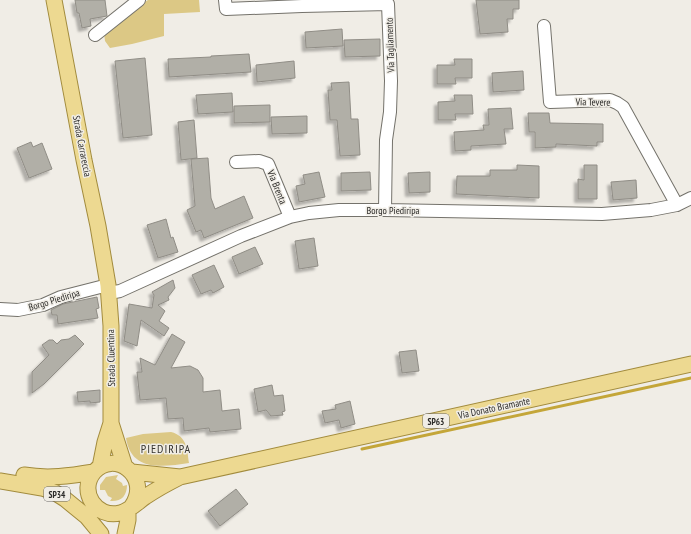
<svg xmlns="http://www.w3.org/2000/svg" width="691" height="534" font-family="'PT Sans Narrow',sans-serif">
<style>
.green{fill:#dcc885}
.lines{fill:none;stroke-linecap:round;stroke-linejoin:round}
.stream{stroke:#c4a639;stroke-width:3}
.building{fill:#b1afa7;stroke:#908d86;filter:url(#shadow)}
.minor-casing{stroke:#74726b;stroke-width:14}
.major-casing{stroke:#a28b3d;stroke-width:17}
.minor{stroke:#fff;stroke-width:12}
.major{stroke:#edd991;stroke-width:15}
.labels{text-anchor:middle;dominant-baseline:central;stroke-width:3;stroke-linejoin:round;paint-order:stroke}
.shield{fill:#f0ede6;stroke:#676562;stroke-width:1}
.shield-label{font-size:9px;font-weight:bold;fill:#2c2b29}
.street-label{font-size:10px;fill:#2c2b29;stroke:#f0ede6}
.quarter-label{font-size:12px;letter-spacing:1px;fill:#36342e;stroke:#f0ede6}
</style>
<defs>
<filter id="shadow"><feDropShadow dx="-3.5" dy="3.5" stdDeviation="1" flood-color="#0004"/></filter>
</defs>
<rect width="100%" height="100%" fill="#f0ede6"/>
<!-- green -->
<path class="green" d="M148,0H199L200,12L164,14V36L132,44L110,48L105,41L104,33L124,16Z
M171,432C187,436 187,449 189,463C163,467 131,472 126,438L143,434Z
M118,475L116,479L122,483L123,486L127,485C127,496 121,502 110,501L112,498L108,496L105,490H100V485L106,477Z"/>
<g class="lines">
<!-- stream -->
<path class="stream" d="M362,449L691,378"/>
</g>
<!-- building -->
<path class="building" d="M75,0H105L107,16L90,19L91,26L82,28L79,13H77Z
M476,0H519V9H513V19H507L508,32L480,34Z
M342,29L343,46L306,48L305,32Z
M380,39V56L345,57L344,40Z
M249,54L251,72L169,77L168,59L211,57V56Z
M145,58L152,135L123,138L115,61Z
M454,59H472V78H455L456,84H437V65H455Z
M294,61L295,78L257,82L256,65Z
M523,71L524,90L493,92L492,73Z
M349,82L351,119H358L360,155L340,156L337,120H330L328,90H332L331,83Z
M232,93L233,112L198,114L196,95Z
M454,95H472L473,114H455L456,120H438V102L455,101Z
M270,105V122L234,123V106Z
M511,108L513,129H504L506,144L471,146V150L455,151L454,132L484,130L483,125H489L488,109Z
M528,113H549L550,123L603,124V142H597V146L556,144V147L535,148V132H529Z
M307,116V133L272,134L271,117Z
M194,120L197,158L181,160L178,122Z
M31,142L33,147L42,143L52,169L29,178L17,148Z
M208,158L211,198L215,209L244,196L253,218L204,238L201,230L196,232L187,210L195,206L191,159Z
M517,165L539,166V198L456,194L457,176H490V170H517Z
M584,165H597V199H578V179L584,180Z
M319,172L325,197L299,202L296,186L305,184L303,175Z
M370,172L371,190L341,191V173Z
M430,172V192L409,193L408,173Z
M636,180L637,198L613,200L611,182Z
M166,219L171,238L173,237L178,252L158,258L147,225Z
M314,238L318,266L299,269L295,241Z
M255,247L263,264L239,274L232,257Z
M214,265L224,287L213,293L211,290L201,294L192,275Z
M173,280L175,288L168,297L169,300L158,305L165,311L159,321L169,328L164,336L141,320L137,346L124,341L129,304L152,308L154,295L152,292Z
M97,297L99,308L96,309L98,318L58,324L57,315H52L51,310L63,304Z
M172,334L185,342L171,368L190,366L198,370L203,378V392L220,390L222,411L239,409L241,429L210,432L209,428L184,431L183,418L168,419L166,398L140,400L137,372H142L140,358L155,365Z
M75,335L84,344L44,384L32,393V372L49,355L42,345L49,340H53L57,344L61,340L69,339Z
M416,350L419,371L402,373L399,352Z
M272,385L274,396L283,395L285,411L282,412L283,415L271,416L266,410L258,412L254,389Z
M100,390V402L90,403V401L78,402L77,392Z
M350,401L355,424L341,428L339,420L325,423L322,411L336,409L335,405Z
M236,489L248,504L220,526L208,511Z"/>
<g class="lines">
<!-- minor casing -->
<g class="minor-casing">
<path id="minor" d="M225,0L226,9L302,6L388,4L391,81L390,112L386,140L385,210
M544,26L550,102L610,100L617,103L623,107L677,205
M95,35L139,0
M236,162L259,161L268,164L290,217
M109,293L120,291L241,236L290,217L309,213L339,210H385L602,214L651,210L677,205L691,198
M0,309L18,310L43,305L61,297L108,285"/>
</g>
<!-- major casing -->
<g class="major-casing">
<path id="major" d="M54,0L84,160L98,226L108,285L111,326V423L105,442L100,467
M111,423L125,467
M132,472L180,477
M24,475C48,479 70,476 94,472
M0,481L42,488L54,492L65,499L87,517L101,534
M132,506C152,476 114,449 94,472C78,491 96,519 120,513C129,511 138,502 145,497C157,489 168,483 180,477L691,364
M125,534L128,520V510"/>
</g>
<!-- minor -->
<use href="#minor" class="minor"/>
<!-- major -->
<use href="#major" class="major"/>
</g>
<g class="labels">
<!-- shield labels -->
<g class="shield">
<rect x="423" y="414" width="26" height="14" rx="3"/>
<rect x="44" y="487" width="26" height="14" rx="3"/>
</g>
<g class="shield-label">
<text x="436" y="421">SP63</text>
<text x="57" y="494">SP34</text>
</g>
<!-- street labels -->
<g class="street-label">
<text transform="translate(390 45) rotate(-92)">Via Tagliamento</text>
<text transform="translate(593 102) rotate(1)">Via Tevere</text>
<text transform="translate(82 146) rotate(79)">Strada Carrareccia</text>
<text transform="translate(277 187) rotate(68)">Via Brenta</text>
<text x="393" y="210">Borgo Piediripa</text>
<text transform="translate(54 300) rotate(-17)">Borgo Piediripa</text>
<text transform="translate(111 358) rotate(-91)">Strada Cluentina</text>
<text transform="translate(494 408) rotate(-12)">Via Donato Bramante</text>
</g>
<!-- quarter labels -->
<g class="quarter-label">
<text x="166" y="448">PIEDIRIPA</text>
</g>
</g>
</svg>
